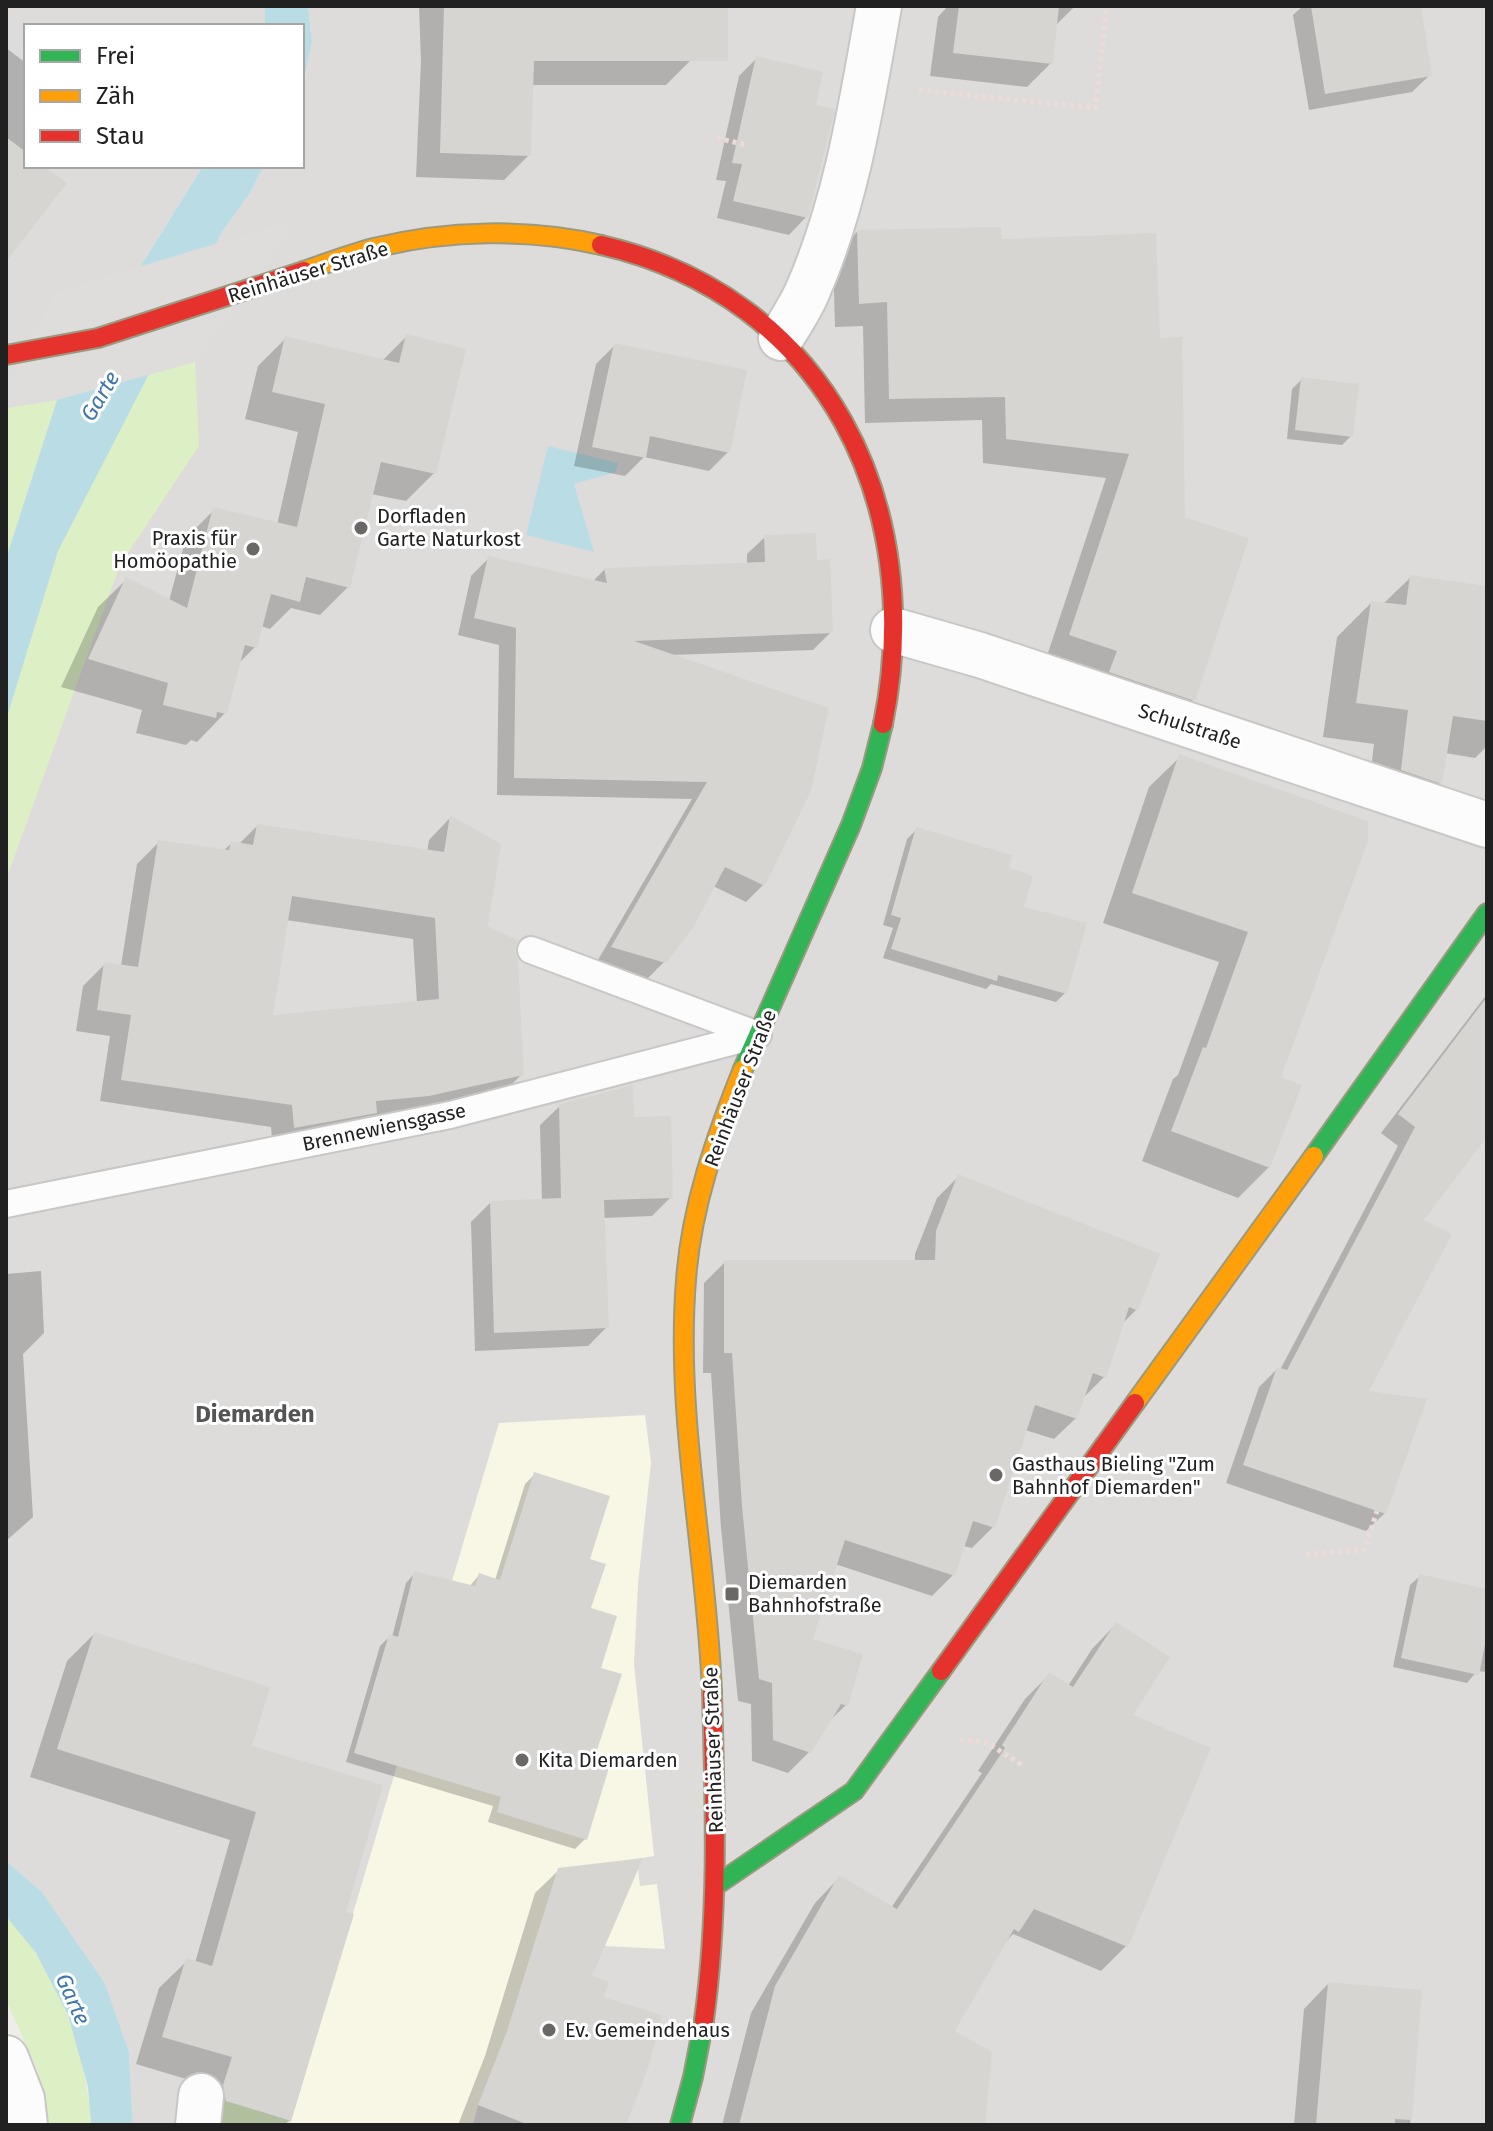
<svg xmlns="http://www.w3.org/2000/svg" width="1493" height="2131" font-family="'Fira Sans',sans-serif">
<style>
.residential{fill:#dedcda}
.education{fill:#f8f6e5}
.grass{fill:#dcefc5}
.water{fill:#badde5}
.pier{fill:#dedddc}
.shadow{fill:#0003;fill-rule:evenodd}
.building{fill:#d7d5d2;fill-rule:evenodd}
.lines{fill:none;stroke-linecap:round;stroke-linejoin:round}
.lane-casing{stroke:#c8c7c5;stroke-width:30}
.street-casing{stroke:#c8c7c5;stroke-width:48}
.fast-casing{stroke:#999a7f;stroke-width:22}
.slow-casing{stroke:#999a7f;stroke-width:22}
.jam-casing{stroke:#999a7f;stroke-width:22}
.path{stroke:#ecdcd9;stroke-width:5;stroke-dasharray:4 4;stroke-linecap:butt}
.lane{stroke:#fdfcfc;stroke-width:26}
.street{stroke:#fdfcfc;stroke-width:44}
.fast{stroke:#30b455;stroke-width:18}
.slow{stroke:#ff9f0a;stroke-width:18}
.jam{stroke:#e5322d;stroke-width:18}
.poi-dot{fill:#696867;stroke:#fff;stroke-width:3}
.labels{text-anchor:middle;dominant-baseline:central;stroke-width:6;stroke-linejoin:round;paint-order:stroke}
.street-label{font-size:20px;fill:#212121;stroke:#fff}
.poi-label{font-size:20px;fill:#212121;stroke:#fff;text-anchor:start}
.water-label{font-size:22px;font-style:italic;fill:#3d76aa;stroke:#fff}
.quarter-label{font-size:24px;font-weight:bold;fill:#545454;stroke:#fff}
</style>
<rect width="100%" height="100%" fill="#efede9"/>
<!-- residential -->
<path class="residential" d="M6,6H265V26H26V166H203L57,400L6,559Z
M308,6H1487V2125H133L129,2052L41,1891L6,1861V720L58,551L222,232L250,193L264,166H302V90L312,42Z"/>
<!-- education -->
<path class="education" d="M645,1415L651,1462L638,1584L634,1664L654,1856L637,1859L640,1886L657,1884L665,1949L605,1946L478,2105L473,2125H290L499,1423Z"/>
<!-- grass -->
<path class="grass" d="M195,362L199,446L120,565L6,880V720L58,551L147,375Z
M57,400L6,559V408Z
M6,1916C16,1928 29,1941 37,1955C69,2006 87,2065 91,2125H48L37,2069L6,2000Z
M219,2099L291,2121L290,2125H217Z"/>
<!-- water -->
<path class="water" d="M265,6H308L312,42L302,90V26H265Z
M203,166H264L250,193L222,232L58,551L6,720V559L57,400Z
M548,446L618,463L616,472L574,484L594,552L526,535Z
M6,1861L41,1891L104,1982L129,2052L133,2125H91L88,2087L68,2015L36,1953L6,1916Z"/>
<!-- pier -->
<path class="pier" d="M297,219L195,362L57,400L6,408V386L56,292Z"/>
<!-- shadow -->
<path class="shadow" d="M419,6H536L691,60L666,85H532L529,155L504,180L416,177L421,61Z
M948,6H1075L1055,26L1051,63L1027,87L930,76L938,17Z
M1303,6H1419L1430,75L1412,92L1309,110L1293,15Z
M6,48L26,63V166H41L6,258Z
M757,58L813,106L806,217L789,235L717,218L726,181L716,180L739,76Z
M857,232L1000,241L1158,340L1183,519L1193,700L1169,724L1046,659L1106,478L983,463L982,420L865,423L863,326L835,327L833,257Z
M407,336L434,473L406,501L371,494L348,587L320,615L291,608L270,629L261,626L255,647L238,664L225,713L197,742L191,740L186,745L136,733L142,710L61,687L98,607L127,579L169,601L186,538L214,510L277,525L298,432L245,419L258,366L286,338L382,361Z
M615,345L728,452L709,471L644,457L625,476L574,466L596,364Z
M1302,379L1351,436L1342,445L1287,439L1292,389Z
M765,537L816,562L831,632L813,650L671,655L763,885L746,902L713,886L664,962L646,980L595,965L692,799L497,795L499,645L458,635L471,576L489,558L592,582L604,570L747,565V554Z
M1411,577L1487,618V746L1475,758L1445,753L1440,783L1406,817L1367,804L1374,744L1323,737L1337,637L1371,603L1383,604Z
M1180,757L1366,822L1279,1078L1269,1167L1238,1198L1142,1161L1173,1079L1178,1075L1219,962L1103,923L1149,787Z
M450,818L486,927L513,952L522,1074L500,1096L273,1149L271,1127L100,1101L110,1036L76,1031L83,986L105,964L121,966L137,864L159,842L223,851L232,843L239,844L257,826L427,852L429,840ZM286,920L413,939L417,1003L271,1017Z
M917,829L1006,870L1022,908L1065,993L1056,1002L991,984L986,989L883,958L893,928L883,925L907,839Z
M1487,994V1134L1421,1221L1366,1392L1385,1513L1366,1531L1226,1483L1259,1387L1277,1369L1280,1370L1398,1146L1381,1133Z
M560,1106L632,1119L671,1197L652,1216L603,1218L607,1327L588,1346L475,1351L471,1222L490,1203L542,1201L540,1125Z
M958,1177L1137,1309L1121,1325L1104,1377L1083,1398L1076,1418L1054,1439L1025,1430L993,1527L972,1548L963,1546L953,1575L932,1596L835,1564L810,1640L846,1705L825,1725L809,1752L788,1773L752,1761L751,1704L738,1701L721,1528L711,1373H703L704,1283L725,1262H915V1254L937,1198Z
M41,1271L44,1333L23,1354L33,1517L6,1541V1274Z
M534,1475L588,1560L589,1610L599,1669L592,1757L609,1762L585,1839L575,1849L488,1822L493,1806L346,1762L380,1646L390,1636L392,1637L406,1583L415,1573L470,1586L479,1575L495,1580L525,1484Z
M1420,1576L1487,1591V1672L1477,1671L1467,1683L1393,1667L1410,1585Z
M1116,1624L1130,1716L1209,1749L1126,1946L1101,1971L1013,1934L1001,1947L952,2032L983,2125H722L751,2013L815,1903L839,1878L891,1908L982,1773L978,1771L1025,1699L1050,1674L1068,1686L1092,1649Z
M94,1634L249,1748L344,1913L290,2120L284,2125H198L206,2085L136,2064L159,1988L187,1961L195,1963L230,1840L30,1777L67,1661Z
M559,1870L589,1977L601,1998L623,2125H458L485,2056L535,1893Z
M1328,1984L1420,1991L1410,2125H1294L1304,2009Z"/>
<!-- building -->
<path class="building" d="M444,6H728V61H534L531,156L440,153Z
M959,6H1059L1053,64L953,53Z
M1311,6H1421L1432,76L1325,94Z
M756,56L823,72L816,105L835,109L808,218L733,201L742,164L732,163Z
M6,137L26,152V166H44L67,183L6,262Z
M1001,227L1002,239L1156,233L1160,338L1182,337L1185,517L1249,538L1195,701L1109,672L1117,651L1069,635L1129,454L1006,439L1005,397L889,399L887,302L859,304L857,230Z
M406,334L466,349L436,474L381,462L350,588L306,577L300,602L271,594L257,648L245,645L227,714L217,712L216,718L163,705L168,683L88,659L126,577L187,608L213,507L297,527L325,404L272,392L285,336L399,363Z
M614,343L747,370L730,453L650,436L646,458L592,447Z
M1301,377L1359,384L1353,437L1295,430Z
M816,533L817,560L830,559L833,633L634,641L829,708L811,791L765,886L725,867L693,928L666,963L611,947L707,782L514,778L516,628L474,618L488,556L607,583L604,568L765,562L764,535Z
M1410,575L1487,586V721L1453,716L1442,784L1401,770L1408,710L1356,703L1371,601L1406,605Z
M1179,754L1368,821V841L1281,1077L1302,1085L1270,1168L1171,1131L1203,1047L1206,1048L1248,932L1132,893Z
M450,815L501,844L488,926L517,940L515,952L518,960L524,1075L429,1096L376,1101L377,1113L294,1128L292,1105L121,1080L131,1015L97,1010L104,962L138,967L158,840L229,850L231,841L253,845L257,824L444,852ZM292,896L435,918L439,999L273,1015Z
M916,827L1012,855L1009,868L1033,876L1024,907L1087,923L1067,994L998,975L997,981L891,949L901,918L891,915Z
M1487,997V1137L1424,1220L1452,1234L1369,1391L1427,1399L1386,1514L1243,1465L1277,1367L1287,1370L1415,1127L1398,1114Z
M633,1085L634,1117L671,1116L673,1198L604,1200L609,1328L494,1333L490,1201L561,1198L559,1104Z
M958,1174L1160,1254L1138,1311L1129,1307L1106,1378L1093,1373L1077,1419L1035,1405L995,1528L973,1521L955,1576L845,1540L813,1639L863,1654L848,1706L841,1704L811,1753L773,1740L772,1683L759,1679L742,1506L732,1353H724V1260H935L936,1231Z
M534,1472L610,1496L590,1559L606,1564L591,1608L617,1616L601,1668L622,1674L595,1756L611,1761L587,1840L497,1812L501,1797L354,1753L389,1634L398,1637L414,1571L475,1586L479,1573L500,1580Z
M1419,1574L1487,1589V1634L1479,1675L1401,1658Z
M1116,1622L1170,1657L1133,1715L1211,1748L1128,1947L1034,1909L1019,1932L1014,1929L955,2031L992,2052L985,2125H739L775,1986L839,1875L897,1909L1005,1748L1002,1745L1049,1672L1073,1687Z
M94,1632L270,1687L252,1746L383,1785L346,1912L354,1914L291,2121L226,2101L223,2085L232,2057L162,2037L186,1958L212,1966L256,1812L57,1749Z
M643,1858L592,1976L609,1982L603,1997L662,2015L648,2068L626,2125H529L478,2105L507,2031L558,1868Z
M1328,1982L1422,1990L1412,2120L1395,2119V2125H1316Z"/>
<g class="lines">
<!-- lane casing -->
<g class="lane-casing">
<path id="lane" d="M531,950L758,1035
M6,1204L450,1115L758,1035"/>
</g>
<!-- street casing -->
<g class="street-casing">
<path id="street" d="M781,338C790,323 801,307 808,290C847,201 862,101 879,6
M893,630L980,655L1487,825
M6,2058L22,2099L25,2125
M198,2125L201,2096"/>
</g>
<!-- fast casing -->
<g class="fast-casing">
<path id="fast" d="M743,1069L851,825L872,768L883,724
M1314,1156L1487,913
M715,1886L854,1791L941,1671
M680,2125L693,2077L704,2020"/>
</g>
<!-- slow casing -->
<g class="slow-casing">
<path id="slow" d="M304,271C327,263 351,254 374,248C446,230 529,228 601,245
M1135,1403L1314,1156
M712,1693C707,1555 675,1418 686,1280C691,1208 716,1136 743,1069"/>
</g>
<!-- jam casing -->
<g class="jam-casing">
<path id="jam" d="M601,245C827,297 927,505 883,724
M6,355L98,338L304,271
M941,1671L1135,1403
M704,2020C719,1911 715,1803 712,1693"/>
</g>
<!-- path -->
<path class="path" d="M919,90L1095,108L1107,6
M717,138L746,145
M1306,1554L1364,1550L1377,1511
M960,1740L986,1742L1022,1765"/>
<!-- lane -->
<use href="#lane" class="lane"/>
<!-- street -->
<use href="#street" class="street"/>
<!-- fast -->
<use href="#fast" class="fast"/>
<!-- slow -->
<use href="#slow" class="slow"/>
<!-- jam -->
<use href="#jam" class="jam"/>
</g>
<!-- markers -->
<g class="poi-dot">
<circle cx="361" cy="528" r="8"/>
<circle cx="253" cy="549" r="8"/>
<circle cx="996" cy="1475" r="8"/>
<rect x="724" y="1586" width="16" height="16" rx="4"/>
<circle cx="522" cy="1760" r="8"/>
<circle cx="549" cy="2030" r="8"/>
</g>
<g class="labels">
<!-- street labels -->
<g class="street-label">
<text transform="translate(308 272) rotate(-17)">Reinhäuser Straße</text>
<text transform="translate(1190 726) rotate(18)">Schulstraße</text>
<text transform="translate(740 1088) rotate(-69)">Reinhäuser Straße</text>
<text transform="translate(384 1127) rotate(-12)">Brennewiensgasse</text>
<text transform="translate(713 1750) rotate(-92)">Reinhäuser Straße</text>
</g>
<!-- poi labels -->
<g class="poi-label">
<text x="377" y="516">Dorfladen<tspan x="377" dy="23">Garte Naturkost</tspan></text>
<text x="237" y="538" text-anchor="end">Praxis für<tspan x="237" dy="23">Homöopathie</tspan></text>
<text x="1012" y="1464">Gasthaus Bieling "Zum<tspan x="1012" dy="23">Bahnhof Diemarden"</tspan></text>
<text x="748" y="1582">Diemarden<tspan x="748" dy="23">Bahnhofstraße</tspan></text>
<text x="538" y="1760">Kita Diemarden</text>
<text x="565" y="2030">Ev. Gemeindehaus</text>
</g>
<!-- water labels -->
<g class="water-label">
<text transform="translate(100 396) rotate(-59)">Garte</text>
<text transform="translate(73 1999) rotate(66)">Garte</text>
</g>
<!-- quarter labels -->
<g class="quarter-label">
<text x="255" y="1414">Diemarden</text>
</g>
</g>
<!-- border -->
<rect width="1493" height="2131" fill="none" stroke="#212121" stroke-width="16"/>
<!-- legend -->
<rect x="24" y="24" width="280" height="144" fill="#ffffff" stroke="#a6a6a6" stroke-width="2"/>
<rect x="40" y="50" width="40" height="12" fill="#30b455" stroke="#a6a6a6" stroke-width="2"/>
<text x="96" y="64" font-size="24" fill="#212121">Frei</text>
<rect x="40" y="90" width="40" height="12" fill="#ff9f0a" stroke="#a6a6a6" stroke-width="2"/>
<text x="96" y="104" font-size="24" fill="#212121">Zäh</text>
<rect x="40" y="130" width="40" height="12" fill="#e5322d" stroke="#a6a6a6" stroke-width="2"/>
<text x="96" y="144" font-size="24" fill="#212121">Stau</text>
</svg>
